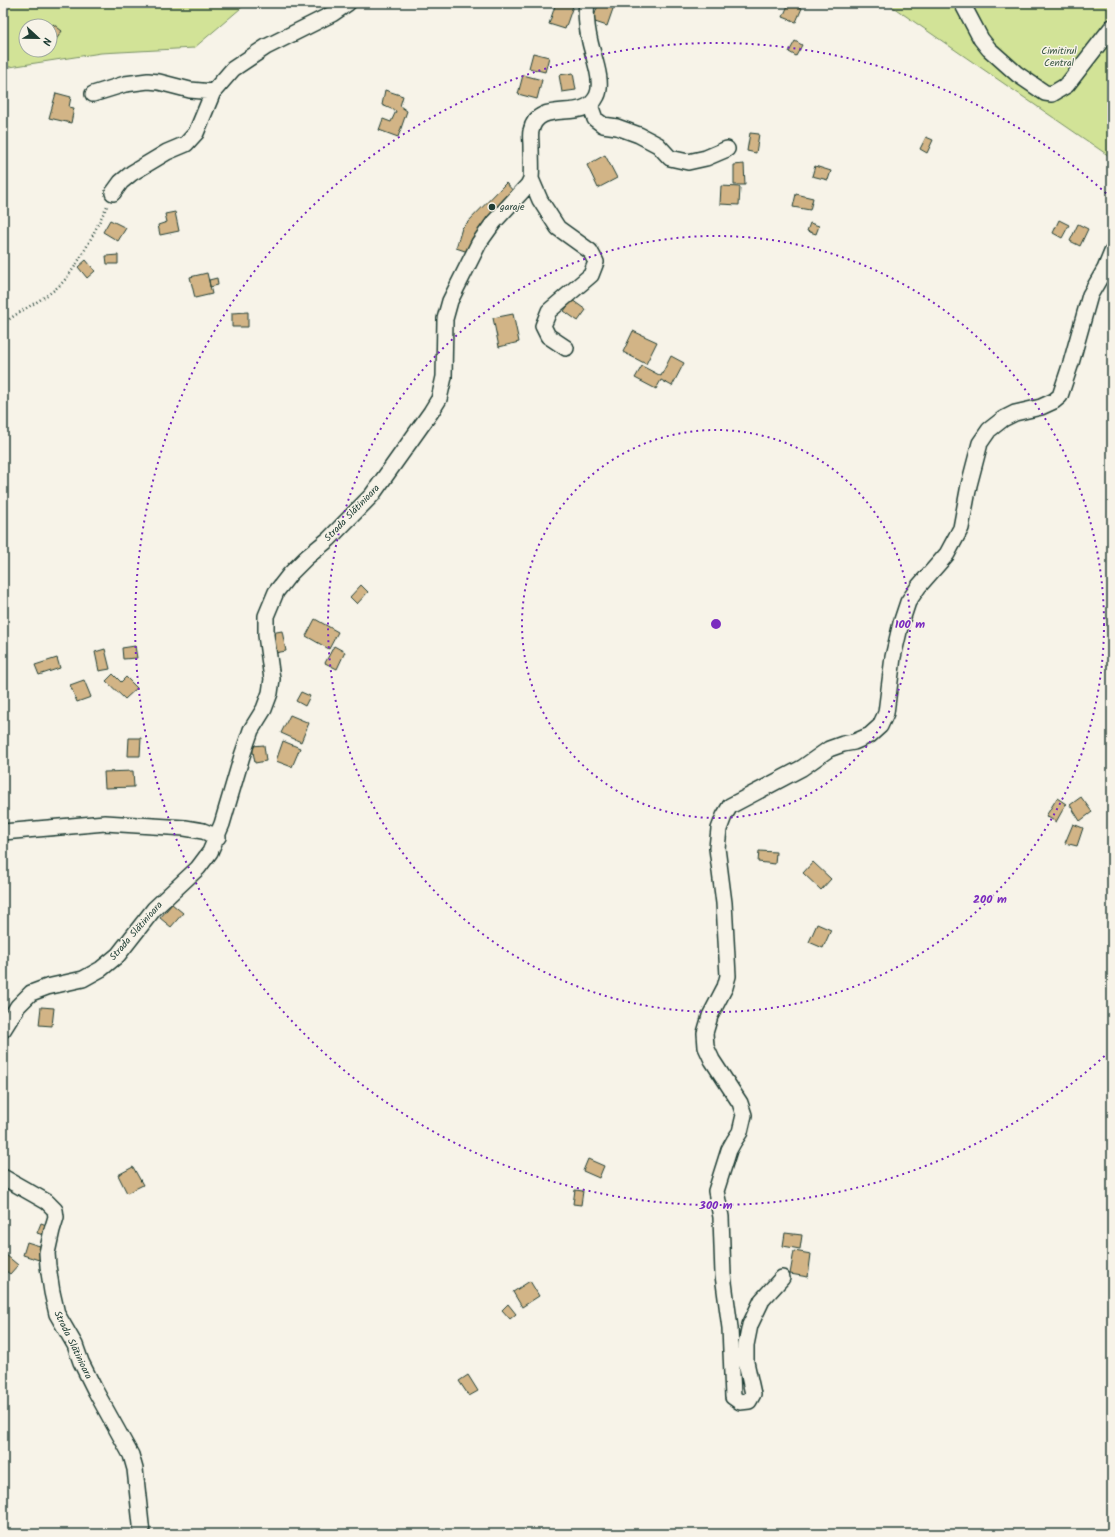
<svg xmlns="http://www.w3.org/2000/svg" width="1115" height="1537" font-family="Kalam,sans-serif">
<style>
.green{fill:#d2e397;stroke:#789066;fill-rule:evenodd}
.building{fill:#d2b486;stroke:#1f3d34}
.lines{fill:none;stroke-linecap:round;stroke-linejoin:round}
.minor-casing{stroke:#1f3d34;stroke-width:18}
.path{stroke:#1f3d34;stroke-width:2.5;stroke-dasharray:1 3;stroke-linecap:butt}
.minor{stroke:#f7f3e8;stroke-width:15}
.ring{fill:none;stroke:#7b2cbf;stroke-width:2;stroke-dasharray:2 4}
.poi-dot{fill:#1f3d34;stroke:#f7f3e8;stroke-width:1.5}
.labels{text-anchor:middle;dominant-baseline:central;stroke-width:3;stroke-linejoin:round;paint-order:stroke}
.park-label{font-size:10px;fill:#3a5643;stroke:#f7f3e8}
.poi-label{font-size:10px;fill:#1f3d34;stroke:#f7f3e8;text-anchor:start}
.street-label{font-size:10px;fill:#1f3d34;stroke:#f7f3e8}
.centre{fill:#7b2cbf;stroke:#f7f3e8;stroke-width:2}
.ring-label{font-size:12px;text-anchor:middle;font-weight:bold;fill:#7b2cbf;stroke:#f7f3e8;stroke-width:3;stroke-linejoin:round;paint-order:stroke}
</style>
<rect width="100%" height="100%" fill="#f7f3e8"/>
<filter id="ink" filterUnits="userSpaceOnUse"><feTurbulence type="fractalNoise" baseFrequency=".025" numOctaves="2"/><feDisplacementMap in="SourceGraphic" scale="8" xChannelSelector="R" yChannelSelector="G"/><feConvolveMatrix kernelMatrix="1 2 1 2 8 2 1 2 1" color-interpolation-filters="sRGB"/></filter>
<g filter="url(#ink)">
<!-- green -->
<path class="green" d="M3,3H247L194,48L101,53L3,68ZM26,26H50V50H26Z
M887,3H1112V158Z"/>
<!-- building -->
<path class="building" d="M556,3H574L565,29L549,24Z
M599,3H615L607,26L592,21Z
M789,3L802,8L796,22L783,17Z
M53,24L62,31L51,47L50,27Z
M795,41L802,45L796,56L789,52Z
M533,53L549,57L545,72L529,68Z
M573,73L576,90L562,92L559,75Z
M523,75L542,80L537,99L518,94Z
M385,90L403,96L400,106L407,111L398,137L379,130L383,119L391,122L396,111L382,105Z
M56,93L71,97L69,107L74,108L71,123L49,118Z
M750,133L759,134L756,153L747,151Z
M926,137L933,140L927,153L920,149Z
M605,155L617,178L598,188L587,165Z
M744,164L745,185H734V165Z
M815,166L831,171L828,180L812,176Z
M506,183L515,193L487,220L473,237L468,252L456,248L462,228Z
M721,186L740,187L739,205L720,204Z
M796,194L813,198L810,210L793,207Z
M175,212L179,231L160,235L158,225L167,222L165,214Z
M110,220L126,228L118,241L103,232Z
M1059,220L1069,225L1062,238L1053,233Z
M810,223L819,226L816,234L807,231Z
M1078,224L1088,229L1080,246L1070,241Z
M118,255V264H107L106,256Z
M86,260L95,271L87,278L78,267Z
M207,273L212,294L195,298L190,277Z
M217,278L218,285L210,287L209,280Z
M572,300L586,310L578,321L564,311Z
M248,312V327H232V313Z
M513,314L519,342L499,347L493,318Z
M633,331L657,342L646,364L623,352Z
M671,356L684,363L672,386L661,380L656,389L635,378L642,366L661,376Z
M361,585L368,592L357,604L350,597Z
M315,619L338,632L329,649L306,636Z
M282,631L286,651L275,653L271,633Z
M135,646L137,658L123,659L122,648Z
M334,646L345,652L337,669L325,663Z
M105,649L110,669L99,671L95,652Z
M57,658L60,668L39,675L35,665Z
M113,674L121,682L126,677L137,688L125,699L106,681Z
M84,680L91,697L77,702L70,685Z
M301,692L310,696L305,706L296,701Z
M290,715L309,723L301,742L281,733Z
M129,738H141L140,756H128Z
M283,741L300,748L292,767L276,761Z
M264,745L266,761L255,763L252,746Z
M133,771L134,787L105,788L104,772Z
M1081,797L1092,812L1080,821L1070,805Z
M1057,798L1066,804L1056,822L1046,816Z
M1073,824L1083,828L1077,846L1065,843Z
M759,851L776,852L775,864L758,862Z
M813,862L831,879L821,890L803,873Z
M172,904L183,913L171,927L160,918Z
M817,924L831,930L823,948L809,942Z
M41,1007L54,1008L52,1026L39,1025Z
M588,1159L604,1166L599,1178L583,1171Z
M133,1167L143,1185L127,1193L118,1175Z
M575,1190L583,1191L581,1205L573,1204Z
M41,1223L49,1226L46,1236L37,1233Z
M785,1233L802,1235L800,1249L783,1246Z
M27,1242L43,1247L39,1260L23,1255Z
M794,1251L811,1254L808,1277L790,1274Z
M6,1255L18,1265L10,1274L3,1269V1258Z
M530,1281L539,1296L522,1307L513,1292Z
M508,1304L516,1314L510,1319L502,1310Z
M468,1375L478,1391L469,1396L459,1381Z"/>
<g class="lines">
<!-- minor casing -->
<g class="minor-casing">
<path id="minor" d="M962,3L981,39L989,49L1017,74L1045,93L1052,94L1067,85L1112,27
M93,94L125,84L148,81L159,82L190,90L213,92
M590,105L595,119L603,125L617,127L639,135L658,145L670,158L688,162L706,158L727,149
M531,179L540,200L558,228L590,251L596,262L591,275L549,311L543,326L548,336L566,348
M113,193L121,182L132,173L167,152L186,144L196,133L213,92L233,69L266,47L332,14L348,3
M3,832L105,823L185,828L203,831L218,837
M3,1030L18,1006L31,993L47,987L83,979L101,969L118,955L154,909L198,868L210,852L222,824L242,756L251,730L264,709L270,693L272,679L266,635V616L276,592L290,574L307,557L329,539L372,495L431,412L439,399L444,377L445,319L450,301L479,243L494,222L528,185L531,179C532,168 531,157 531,146C531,141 530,135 531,131C538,97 584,124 597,96C604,82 593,56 590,42C587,29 585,16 587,3
M3,1177L47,1202L55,1210L56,1217L52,1230L47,1253L48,1266L52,1292L57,1314L75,1345L81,1362L95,1390L131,1455L135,1469L142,1534
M782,1278L762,1300L750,1325L746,1345V1362L753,1394L749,1401L740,1402L733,1397L730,1328L723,1275L721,1217L716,1191L729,1150L734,1141L740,1132L744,1115L740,1103L712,1060L706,1047L705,1033L710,1016L725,987L728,976L724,903L717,848L719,829L724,816L730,806L802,768L829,749L843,744L854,742L870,735L880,726L886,713L893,657L901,623L908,602L919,586L947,554L961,528L969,485L980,443L989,430L1003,419L1015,413L1041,407L1054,401L1060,396L1071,363L1090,295L1105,269L1112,252"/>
</g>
<!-- path -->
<path class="path" d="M3,324C20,310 42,301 59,286C79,267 96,228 108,204"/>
<!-- minor -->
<use href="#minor" class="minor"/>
</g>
</g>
<!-- distance rings -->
<g class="ring">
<circle cx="716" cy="624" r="194"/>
<circle cx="716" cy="624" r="388"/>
<path d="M1109 1052A581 581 0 1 1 1109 196"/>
</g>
<!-- markers -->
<circle class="poi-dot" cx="492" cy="207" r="4"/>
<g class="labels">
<!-- park labels -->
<g class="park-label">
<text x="1059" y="51">Cimitirul<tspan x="1059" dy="12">Central</tspan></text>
</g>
<!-- poi labels -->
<g class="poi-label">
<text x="500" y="207">garaje</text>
</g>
<!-- street labels -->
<g class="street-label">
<text transform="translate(352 513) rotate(-46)">Strada Slătinioara</text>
<text transform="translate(136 931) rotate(-49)">Strada Slătinioara</text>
<text transform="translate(73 1345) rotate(64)">Strada Slătinioara</text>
</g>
</g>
<circle cx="716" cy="624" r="6" class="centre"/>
<g class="ring-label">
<text x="910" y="628">100 m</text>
<text x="990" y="903">200 m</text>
<text x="716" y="1209">300 m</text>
</g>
<!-- margin -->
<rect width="1115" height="1537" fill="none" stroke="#f7f3e8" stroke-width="16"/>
<rect x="8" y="8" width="1099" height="1521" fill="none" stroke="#1f3d34" stroke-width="1.5" filter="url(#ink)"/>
<!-- north arrow -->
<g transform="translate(38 38) rotate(112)"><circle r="19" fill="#f7f3e8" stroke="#a1aaa0"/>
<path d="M0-3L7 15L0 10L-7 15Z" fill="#1f3d34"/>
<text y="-6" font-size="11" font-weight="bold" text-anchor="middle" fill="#1f3d34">N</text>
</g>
</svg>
